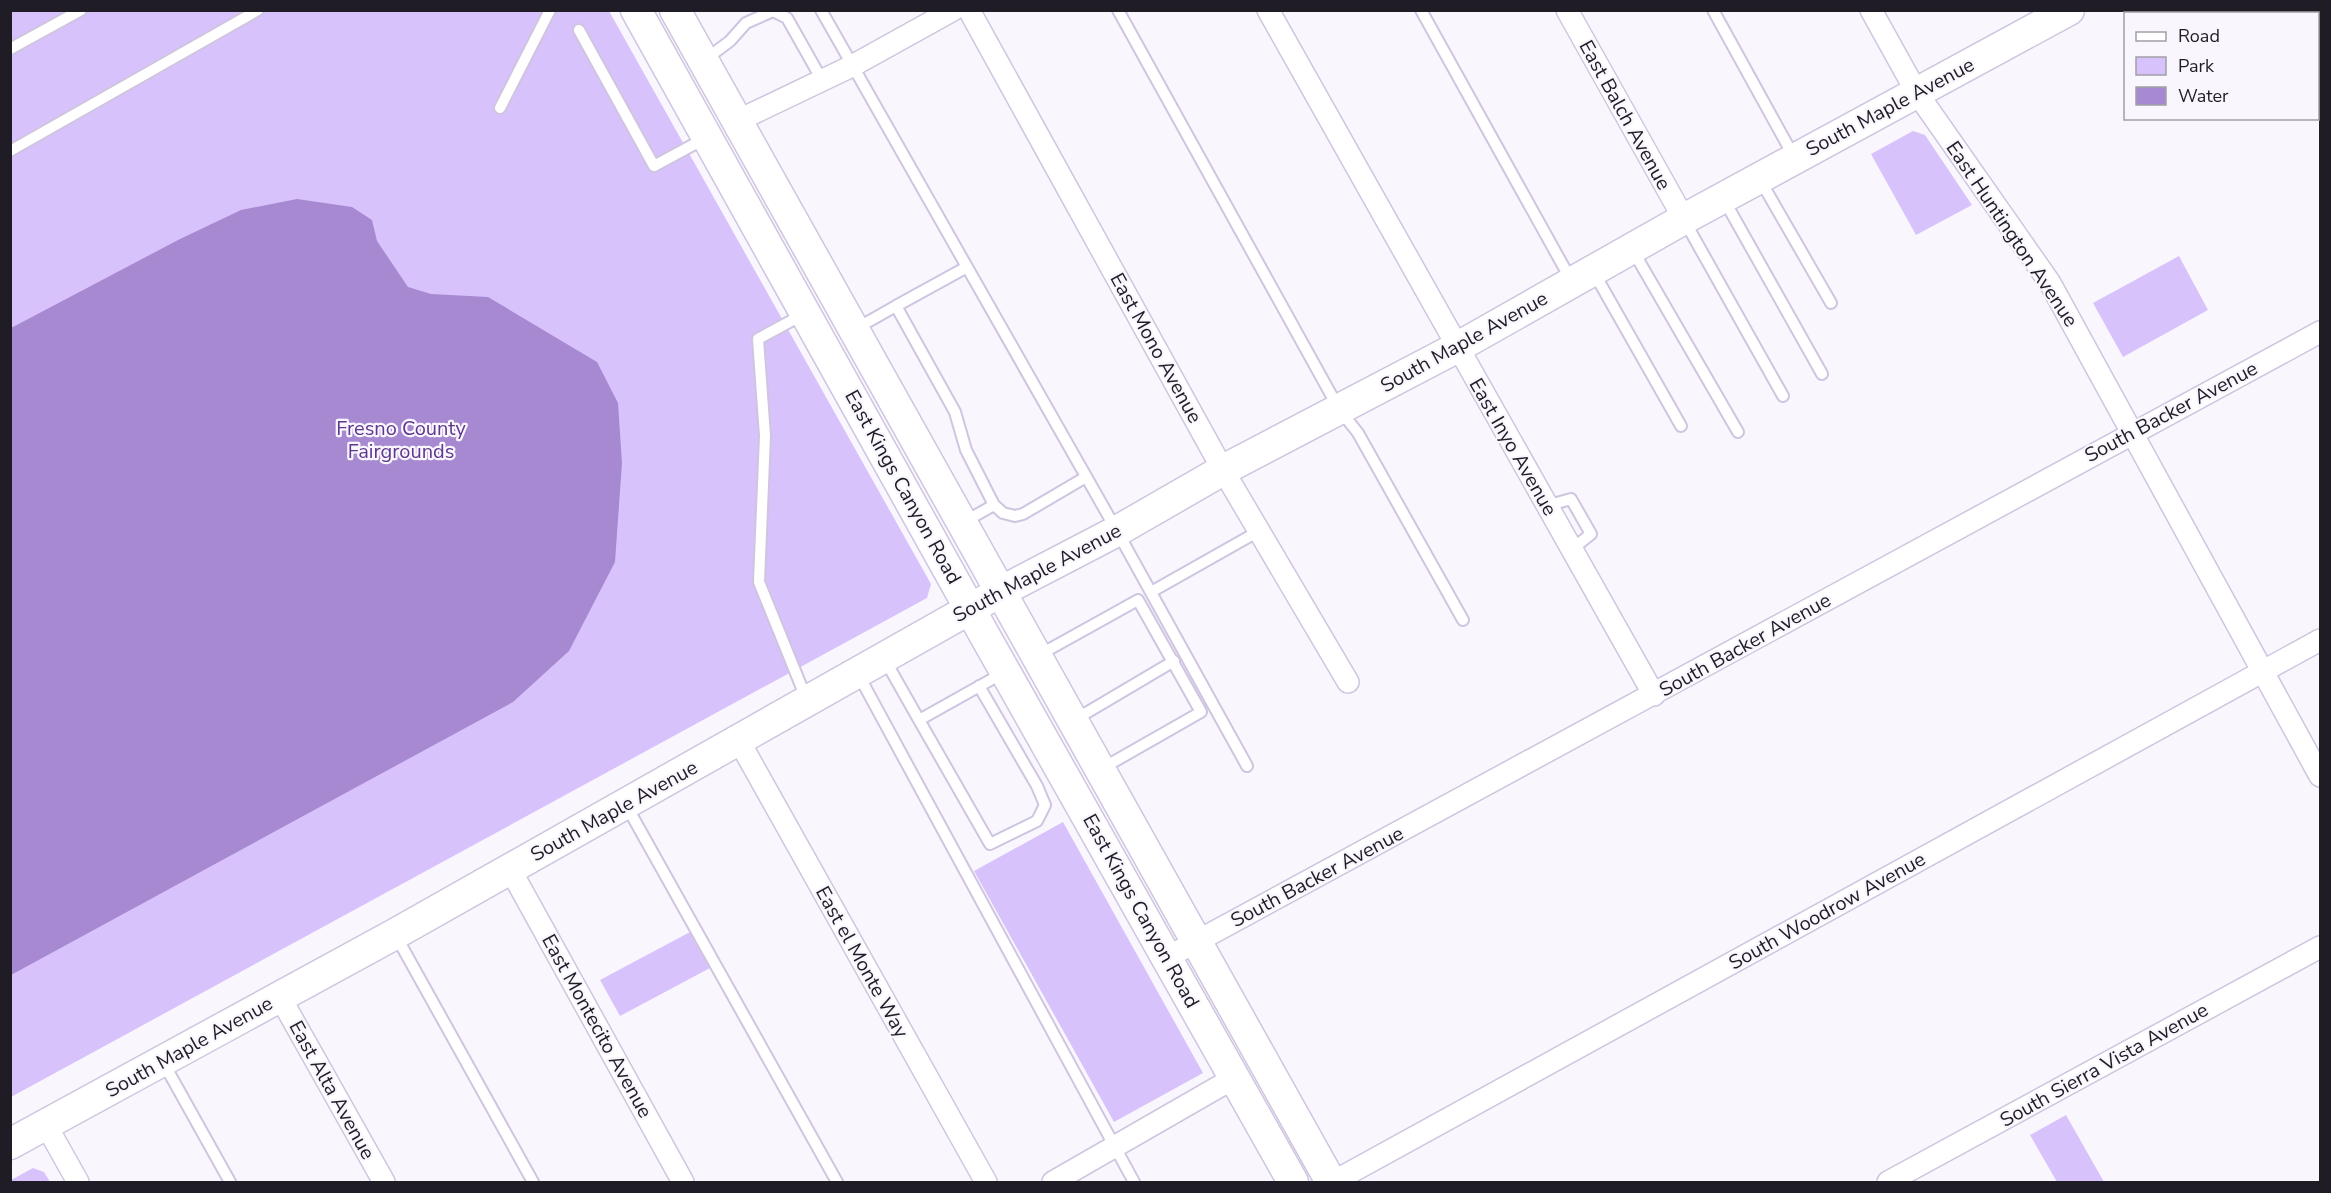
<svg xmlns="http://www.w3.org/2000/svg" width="2331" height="1193" font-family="'Nunito Sans',sans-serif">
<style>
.green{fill:#d8c2fb}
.water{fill:#a789d2}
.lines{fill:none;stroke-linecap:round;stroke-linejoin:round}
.lane-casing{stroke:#cfc5e0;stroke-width:14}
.street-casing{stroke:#cfc5e0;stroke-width:24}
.secondary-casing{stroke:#cfc5e0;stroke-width:33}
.lane{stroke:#fff;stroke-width:10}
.street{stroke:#fff;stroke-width:21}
.secondary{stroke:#fff;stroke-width:30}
.labels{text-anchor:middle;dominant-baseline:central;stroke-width:4.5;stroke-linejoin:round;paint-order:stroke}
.street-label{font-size:20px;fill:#201c26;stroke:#f9f7fd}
.park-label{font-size:20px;fill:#60378e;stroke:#f9f7fd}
</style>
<rect width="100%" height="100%" fill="#f9f7fd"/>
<!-- green -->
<path class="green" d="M11,11H609L931,584L927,598L11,1097Z
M1913,131L1925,135L1972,205L1916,235L1871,154Z
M2179,256L2208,310L2123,357L2093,303Z
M1063,822L1203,1073L1114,1122L974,871Z
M690,932L710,968L620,1016L600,980Z
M2066,1115L2104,1182H2057L2030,1135Z
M33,1168L44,1172L50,1182H11V1180Z"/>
<!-- water -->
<path class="water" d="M297,199L352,207L372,220L377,241L408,287L431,294L488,297L597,362L618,403L622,463L615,562L569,651L513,702L11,975V328L180,239L241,210Z"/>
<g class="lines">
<!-- lane casing -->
<g class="lane-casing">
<path id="lane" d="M821,10L1117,531L1247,766
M1118,10L1339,409L1358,433L1463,620
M1421,10L1571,280
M1713,10L1794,157
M579,30L654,166L704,139
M10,49L81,10
M706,59L730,41L746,23L773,11L787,18L822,80
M500,108L550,10
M10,151L258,10
M1759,178L1831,303
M1723,198L1822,374
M1684,220L1783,396
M1632,249L1738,432
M1593,271L1681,426
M896,306L967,267
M802,315L758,339L765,436L759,582L806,698
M857,328L896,306L955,412L966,450L994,505L1003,513L1015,516L1023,514L1086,477
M1546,506L1571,499L1591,534L1571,550
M964,522L994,505
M1151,592L1259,531
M1039,655L1138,600L1201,712L1101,769
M885,660L919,720L1003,673
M858,674L1134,1182
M1076,719L1174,661
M919,720L990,844L1037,821L1045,805L1037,786L979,686
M626,805L837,1182
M396,936L533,1182
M163,1062L230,1182"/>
</g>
<!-- street casing -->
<g class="street-casing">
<path id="street" d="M969,10L1223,470L1348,682
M1268,10L1654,695
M1567,10L1684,219
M1871,10L1917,93L2050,283L2320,776
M737,121L852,66L953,10
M739,741L986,1182
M510,869L683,1182
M1168,957L2320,332
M280,997L384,1182
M46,1125L78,1182
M1053,1182L1234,1078
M1333,1182L2320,640
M1888,1182L2320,947"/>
</g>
<!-- secondary casing -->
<g class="secondary-casing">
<path id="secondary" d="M636,10L985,636L1293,1182
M675,10L1331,1182
M10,1144L395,934L1000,592L1117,531L1223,470L1456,348L1684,219L2069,10"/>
</g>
<!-- lane -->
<use href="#lane" class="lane"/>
<!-- street -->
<use href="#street" class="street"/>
<!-- secondary -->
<use href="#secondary" class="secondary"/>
</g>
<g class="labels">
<!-- street labels -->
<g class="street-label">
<text transform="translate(1890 107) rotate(-28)">South Maple Avenue</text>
<text transform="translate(1625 115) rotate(61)">East Balch Avenue</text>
<text transform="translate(2012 234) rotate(56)">East Huntington Avenue</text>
<text transform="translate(1464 342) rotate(-29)">South Maple Avenue</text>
<text transform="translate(1156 348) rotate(61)">East Mono Avenue</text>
<text transform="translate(2171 412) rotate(-28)">South Backer Avenue</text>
<text transform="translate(1513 447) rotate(60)">East Inyo Avenue</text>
<text transform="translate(903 487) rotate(61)">East Kings Canyon Road</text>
<text transform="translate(1037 573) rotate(-28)">South Maple Avenue</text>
<text transform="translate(1745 645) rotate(-29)">South Backer Avenue</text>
<text transform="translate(614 811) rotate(-29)">South Maple Avenue</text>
<text transform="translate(1317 877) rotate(-28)">South Backer Avenue</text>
<text transform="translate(1141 911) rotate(61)">East Kings Canyon Road</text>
<text transform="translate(1827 911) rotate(-29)">South Woodrow Avenue</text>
<text transform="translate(862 962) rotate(61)">East el Monte Way</text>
<text transform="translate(597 1026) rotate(61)">East Montecito Avenue</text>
<text transform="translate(189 1047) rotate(-29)">South Maple Avenue</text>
<text transform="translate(2104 1065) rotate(-29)">South Sierra Vista Avenue</text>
<text transform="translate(332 1090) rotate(61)">East Alta Avenue</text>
</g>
<!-- park labels -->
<g class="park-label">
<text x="401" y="428">Fresno County<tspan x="401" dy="23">Fairgrounds</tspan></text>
</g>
</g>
<!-- border -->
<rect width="2331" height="1193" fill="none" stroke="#201c26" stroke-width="24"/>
<!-- legend -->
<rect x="2124" y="12" width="195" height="108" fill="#f9f7fd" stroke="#a29fa7" stroke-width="1.5"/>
<rect x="2136" y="32" width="30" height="9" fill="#ffffff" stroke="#a29fa7" stroke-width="1.5"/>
<text x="2178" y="42" font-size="18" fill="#201c26">Road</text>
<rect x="2136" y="57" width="30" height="18" fill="#d8c2fb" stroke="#a29fa7" stroke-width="1.5"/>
<text x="2178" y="72" font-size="18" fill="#201c26">Park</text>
<rect x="2136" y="87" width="30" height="18" fill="#a789d2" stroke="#a29fa7" stroke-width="1.5"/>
<text x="2178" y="102" font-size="18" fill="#201c26">Water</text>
</svg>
